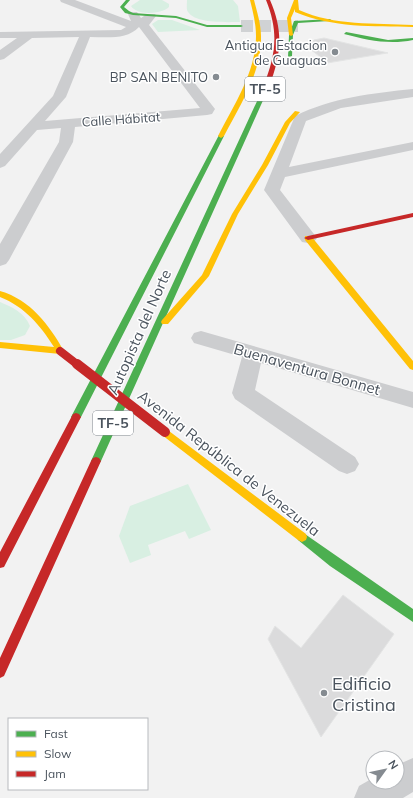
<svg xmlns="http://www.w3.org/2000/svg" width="413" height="798" font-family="Mulish,sans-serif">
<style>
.green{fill:#d8efe2}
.building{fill:#dbdbdc;stroke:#e3e4e4}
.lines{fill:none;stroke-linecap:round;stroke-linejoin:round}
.secondary-tunnel{stroke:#d0d2d4;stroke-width:12;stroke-dasharray:12 6;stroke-linecap:butt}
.street{fill:#cccdcf;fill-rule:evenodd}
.fast{fill:#4caf50;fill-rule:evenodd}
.slow{fill:#ffc107;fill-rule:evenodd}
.jam{fill:#c62828;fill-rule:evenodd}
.jam-bridge-far1{stroke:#c62828;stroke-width:8}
.jam-bridge{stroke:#c62828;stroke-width:10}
.poi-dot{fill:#858b91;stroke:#fff;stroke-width:1.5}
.labels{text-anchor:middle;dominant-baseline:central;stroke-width:3;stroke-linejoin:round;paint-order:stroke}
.far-poi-label{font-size:13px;fill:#4a535d;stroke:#fff;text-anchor:end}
.far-street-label{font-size:13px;fill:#4a535d;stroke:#fff}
.shield{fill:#fff;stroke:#80878e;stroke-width:1}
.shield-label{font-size:14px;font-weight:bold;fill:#4a535d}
.street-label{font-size:15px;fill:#4a535d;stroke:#fff}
.near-poi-label{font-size:18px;fill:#4a535d;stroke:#fff;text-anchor:start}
</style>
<rect width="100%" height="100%" fill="#f2f2f2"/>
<!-- green -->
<path class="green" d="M140,0H162L169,4V7C162,14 137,16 131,6Z
M187,0H233L238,6L240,22C228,22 196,24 188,12C186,9 187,4 187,0Z
M158,20H172L200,30L158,32L152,24Z
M0,302C12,307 25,313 30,326L25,335L11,340H0Z
M188,484L211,530L189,539L185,531L148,545L151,555L130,563L119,536L130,506Z"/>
<!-- building -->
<path class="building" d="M324,38L388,53H387L315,65L319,56L310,49L314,40Z
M343,595L394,634L321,737L268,639L275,626L301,648Z"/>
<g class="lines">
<!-- secondary-tunnel -->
<path class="secondary-tunnel" d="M241,26H298"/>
<!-- street -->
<path class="street" d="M60,0H75L131,21L128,14L129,12H137L141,18L147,14H155L156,16L149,25L215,109L212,114L207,115L75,127L73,142L9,260L6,264L0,266V244L59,142L61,128L37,130L5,166L0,168V154L53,96L79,37L32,38L4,59L0,60V50L17,38H0V32L121,30L126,27L61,2ZM139,27L200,108L45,121L66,97L90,37C107,37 127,40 139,27Z
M413,89V97L341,108L306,121L289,167L413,142V150L285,177L280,190L317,238L314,242L308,243L302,242L264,190L295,116C331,98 373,93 413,89Z
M201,331L413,392V408L261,363L255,390L355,457L359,464L355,471L347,474L339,471L235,399L232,393L242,357L194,343L191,338L194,333Z
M413,758V792L403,798H354L359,786L373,778V782H397V765Z"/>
<!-- fast -->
<path class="fast" d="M126,0H130L124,7L129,11L133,13L176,16L207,25H241L243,26L241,27H207L176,18L133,15L125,13L120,7Z
M331,19L329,21L298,23L293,35L292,56L288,57L289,35L294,21Z
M346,32L388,40L413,38V40C389,45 367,40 344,34Z
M264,86L269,87L248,134L101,461L99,464L96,465L93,464L91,461Z
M219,135L224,136L81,417L79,420H73L71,417Z
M302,532L413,609V622L330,566L298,540L297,537L298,534Z"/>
<!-- slow -->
<path class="slow" d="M250,0H254C257,12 261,24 261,36C262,72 240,105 224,136L221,138L218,136C234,105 256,72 256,36C256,24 253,12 250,0Z
M294,0H298L299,10C335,26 374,23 413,25V27C373,26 333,28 295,12V9L291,18L293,35L291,36L289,35L287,18Z
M295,111L300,112L290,123L268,165L238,214L209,276L168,324H162L161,322L162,320L202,275L232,214L262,165L285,122Z
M305,236H311L413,361V370L410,369L305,240Z
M0,291C31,300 49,325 64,351L63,353L60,354L0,348V342L54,347C40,325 25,307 0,297Z
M165,428L306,534L307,537L306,540L302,542L298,540L162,435L160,432L162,429Z"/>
<!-- jam -->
<path class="jam" d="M266,0H270C284,32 281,55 269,87L266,89L263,87C276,55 279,32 266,0Z
M413,213V217L308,240L304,238L308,236Z
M76,413L79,414L81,417L4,567L0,568V552L73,414Z
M96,457L99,458L101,461L4,676L0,678V658L91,461L93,458Z"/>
<!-- jam-bridge-far1 -->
<path class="jam-bridge-far1" d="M60,351L78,365"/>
<!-- jam-bridge -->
<path class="jam-bridge" d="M77,364L165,432"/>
</g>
<!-- markers -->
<g class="poi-dot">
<circle cx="335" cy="52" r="4"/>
<circle cx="216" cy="77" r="4"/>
<circle cx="324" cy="693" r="4"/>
</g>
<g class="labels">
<!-- far-poi labels -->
<g class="far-poi-label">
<text x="327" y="45">Antigua Estacion<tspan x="327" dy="15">de Guaguas</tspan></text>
<text x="208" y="77">BP SAN BENITO</text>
</g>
<!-- far-street labels -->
<g class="far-street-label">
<text transform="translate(121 119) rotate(-4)">Calle Hábitat</text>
</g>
<!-- shield labels -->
<g class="shield">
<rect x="245" y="77" width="40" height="24" rx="3"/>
<rect x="93" y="411" width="40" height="24" rx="3"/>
</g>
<g class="shield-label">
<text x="265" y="89">TF-5</text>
<text x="113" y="423">TF-5</text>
</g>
<!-- street labels -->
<g class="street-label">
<text transform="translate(139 332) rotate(-66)">Autopista del Norte</text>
<text transform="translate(307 369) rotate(16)">Buenaventura Bonnet</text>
<text transform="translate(229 463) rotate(38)">Avenida República de Venezuela</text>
</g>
<!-- near-poi labels -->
<g class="near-poi-label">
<text x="332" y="683">Edificio<tspan x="332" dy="21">Cristina</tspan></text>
</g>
</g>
<!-- legend -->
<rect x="8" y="718" width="140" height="72" fill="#ffffff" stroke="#b7babe"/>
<rect x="16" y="731" width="20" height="6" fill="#4caf50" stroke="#b7babe"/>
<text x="44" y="738" font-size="12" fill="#4a535d">Fast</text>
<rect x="16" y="751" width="20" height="6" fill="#ffc107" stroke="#b7babe"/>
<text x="44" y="758" font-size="12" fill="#4a535d">Slow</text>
<rect x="16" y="771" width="20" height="6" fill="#c62828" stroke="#b7babe"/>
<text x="44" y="778" font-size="12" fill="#4a535d">Jam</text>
<!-- north arrow -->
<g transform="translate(385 770) rotate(57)"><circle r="19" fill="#ffffff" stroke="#b7babe"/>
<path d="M0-3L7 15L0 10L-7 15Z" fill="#858b91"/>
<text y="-6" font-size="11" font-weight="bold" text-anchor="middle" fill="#4a535d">N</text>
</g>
</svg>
